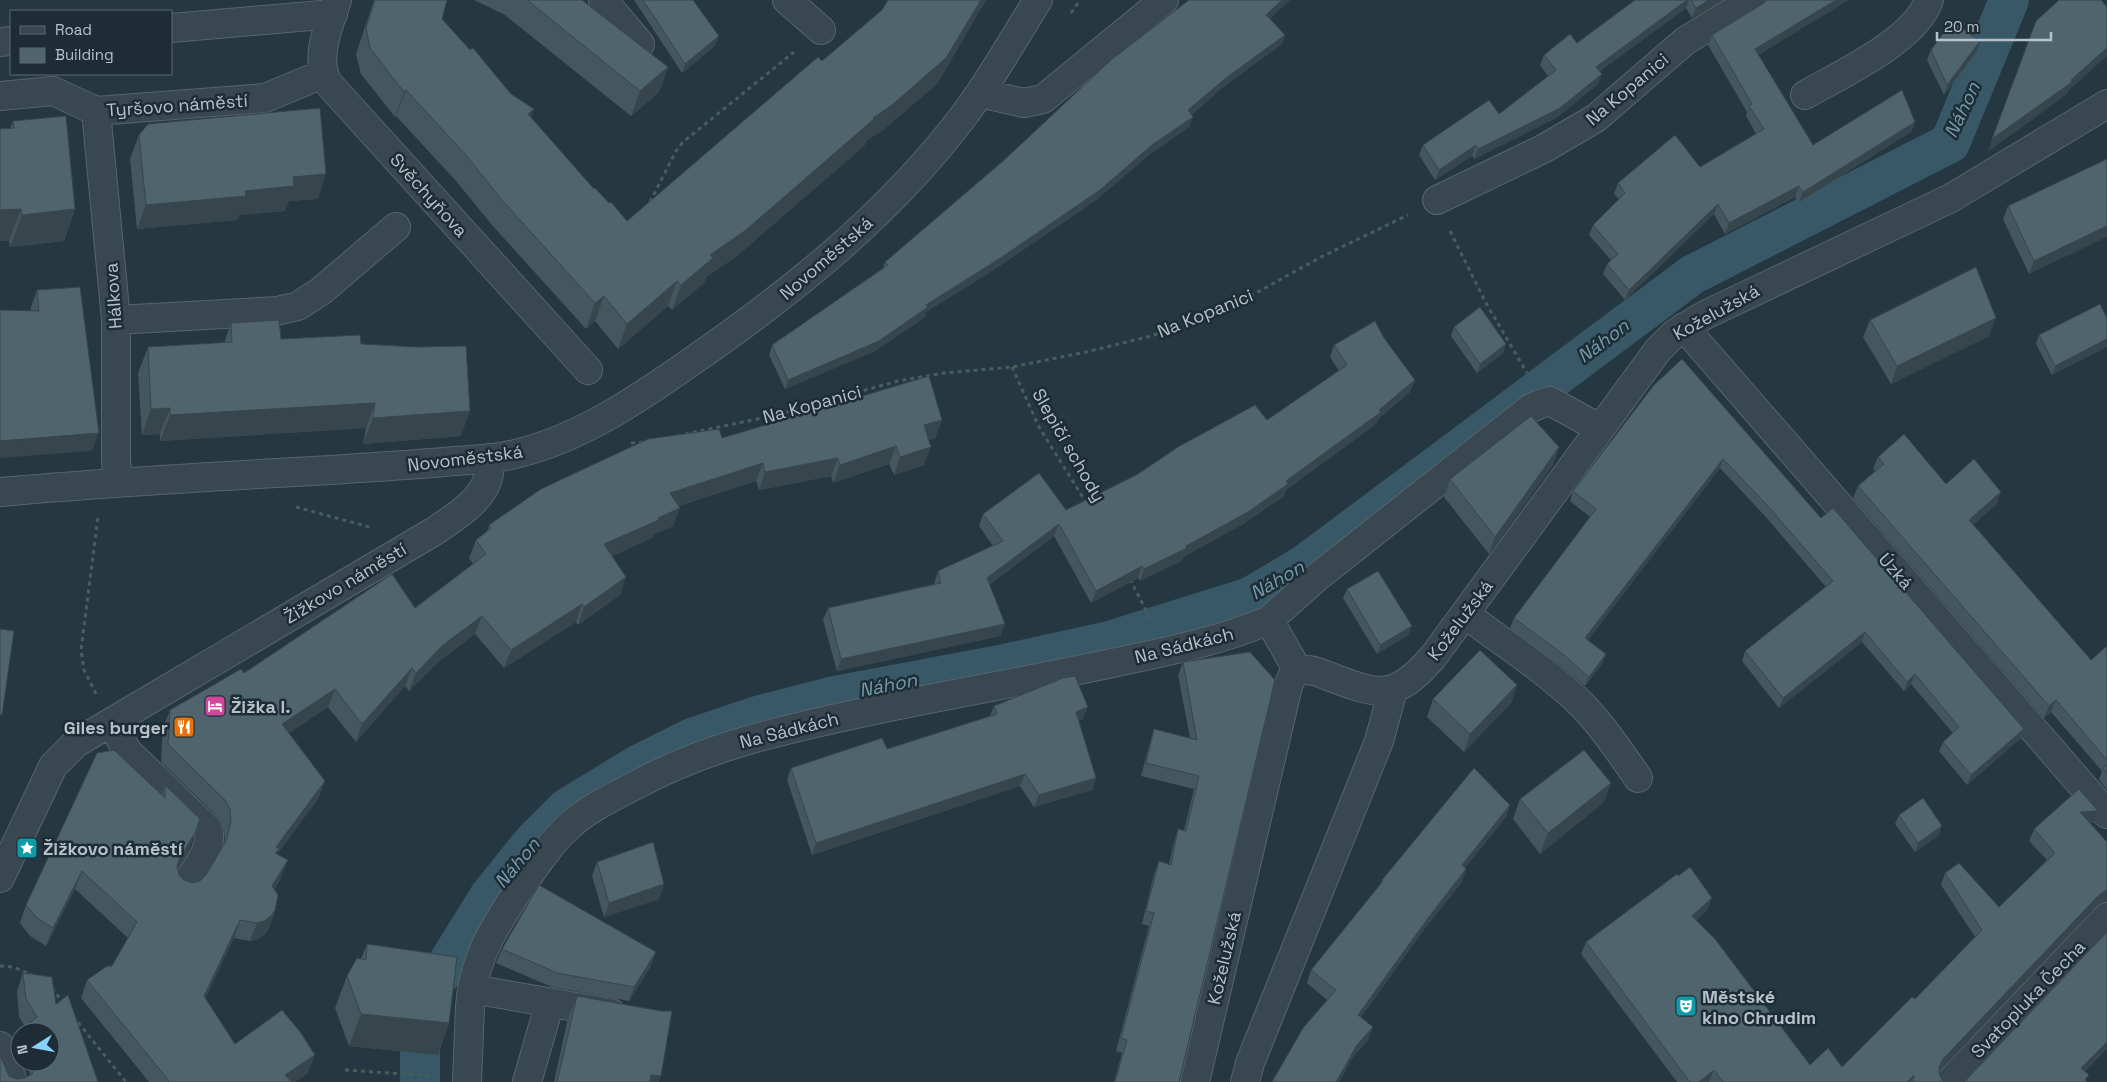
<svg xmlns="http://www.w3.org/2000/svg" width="2107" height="1082" font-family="'Space Grotesk',sans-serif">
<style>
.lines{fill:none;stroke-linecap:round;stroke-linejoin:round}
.canal{stroke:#385767;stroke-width:40}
.minor-casing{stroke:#57656d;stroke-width:30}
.path{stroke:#475f5c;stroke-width:3;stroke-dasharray:4 4;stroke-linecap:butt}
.minor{stroke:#394850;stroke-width:28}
.wall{fill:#44565e}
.shaded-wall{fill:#37464c}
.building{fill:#4f646d;stroke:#37464c}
.labels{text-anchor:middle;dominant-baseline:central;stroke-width:5;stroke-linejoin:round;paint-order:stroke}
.street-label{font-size:18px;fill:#b5c2ca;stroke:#1e2d35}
.poi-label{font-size:18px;font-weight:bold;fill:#b5c2ca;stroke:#1e2d35;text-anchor:start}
.water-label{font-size:19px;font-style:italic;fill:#759bae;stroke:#1e2d35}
</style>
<rect width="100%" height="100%" fill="#253740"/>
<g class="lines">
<!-- canal -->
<path class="canal" d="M441,974L490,895L533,842L567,808L636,766L692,738L757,716L830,697L1000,665L1109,641L1250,597L1304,565L1692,275L1950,143L2009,0
M420,1082V1053"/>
<!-- minor casing -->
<g class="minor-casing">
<path id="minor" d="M337,0C329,25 314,59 328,83L588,370
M603,0L640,44
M787,0L821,30
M171,28L333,14
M0,42L11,41
M980,93L1024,103L1043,99L1164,0
M1805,95C1841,74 1915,41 1929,0
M0,96L53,91L96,111L265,98L323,74
M96,111L116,320V461L118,482
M1437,200L1543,149L1596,118L1685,41L1752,0
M116,320L277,311L298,306L321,291L396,227
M1684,327L2107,814
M0,492C110,482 221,476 331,470C372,467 413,465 454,461C474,460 495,459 515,454C579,439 635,401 688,364C791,293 889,215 965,114C992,78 1014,38 1038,0
M1465,614C1502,642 1543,668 1577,700C1601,723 1619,751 1638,778
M1298,671L1269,620L1316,578L1531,408L1540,404L1550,401L1599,428
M111,723L128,752L208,829C214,848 195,869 186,885
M0,878L53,766L76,743L433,532C452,519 485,500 489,474C490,469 489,463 489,458
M472,989C479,952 494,928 514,897C531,872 547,847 568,827C587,809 613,797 636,785C707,746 786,729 865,712C949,694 1033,680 1117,662C1169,651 1220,641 1269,620
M0,1046L13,1082
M467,1082L470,1006L472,989L611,1013
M527,1082L550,1002
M1195,1082L1288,686L1292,677L1298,671C1309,668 1318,672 1328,676C1380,696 1394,701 1433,657L1658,350L1674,334L1705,315L1951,198L2107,104
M1245,1082L1250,1063L1379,741L1393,690
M1950,1082L2107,917"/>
</g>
<!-- path -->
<path class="path" d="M1071,13L1080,0
M650,202L676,151L683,142L794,52
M1450,231L1486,303L1527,373
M1012,367L1039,427L1087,504
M685,434L772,416L898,381L944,373L1012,367L1086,352L1151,336L1198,319L1256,293L1321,257L1408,215
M631,443L644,442
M296,507L373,528
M1130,579L1151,620
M96,694L84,670L81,650L98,517
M0,966L13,967L32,975
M52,988L63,1003
M73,1016L126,1082
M345,1070L434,1076"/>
<!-- minor -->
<use href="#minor" class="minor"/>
</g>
<!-- wall -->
<path class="wall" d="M374,0H447L442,19L470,50L511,94L594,189L627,221L822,61L882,10L888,0H986L937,84L883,130L866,141L865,145L737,256L706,277L704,283L672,310L668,306L618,349L595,321L586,329L492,225L456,181L396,116L395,117L361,74L356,54Z
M474,0H582L668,67L659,92L631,116L505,15Z
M634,0H693L715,46L682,73Z
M1189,0H1290L1270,18L1285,35L1282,44L1222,88L1191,115L1193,117L1189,127L1149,155L1096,200L998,267L926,312L925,317L875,351L785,389L769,355L772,345L883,268L885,262Z
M1635,0H1722L1692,18L1686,8L1600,71L1598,84L1556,118L1474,159L1472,156L1435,180L1419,155L1423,145L1499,114L1548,76L1540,65L1544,55L1577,43Z
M1847,1L1758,55L1813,145L1915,122L1911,132L1799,202L1795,197L1725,234L1714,214L1625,300L1603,274L1607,264L1611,260L1589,235L1593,225L1619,199L1614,194L1618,183L1700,167L1756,134L1746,116L1747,112L1708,45L1712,35L1764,3Z
M1931,50L1977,51L1944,95L1927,60Z
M13,121L75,209L64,241L10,247L9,241H0V129L10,128Z
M139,135L318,199L289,201L285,211L239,215L237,220L137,229L130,159Z
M2107,159L2029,274L2003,219L2008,206Z
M37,290L92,451L31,311V307Z
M2100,304L2052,375L2036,344L2039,335Z
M1870,320L1989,336L1891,384L1863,337Z
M231,323L281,339L361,344L461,436L363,444L366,428L160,441V434L142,435L138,373L148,347L224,343Z
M1454,327L1506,344L1503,353L1477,373L1451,336Z
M1384,338L1415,380L1410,392L1378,419L1376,424L1286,490L1284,496L1243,524L1183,557V560L1140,581L1138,578L1091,603L1054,536L989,585L1005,624L1000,636L837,671L823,620L828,608L934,584L938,571L993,546L979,526L983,514L1066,510L1267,420L1339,371L1330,357L1334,345Z
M1654,385L1821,518L2024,729L2021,738L1967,785L1939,751L1943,742L1953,733L1911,684L1904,691L1862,642L1779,708L1742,661L1745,651L1826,587L1764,515L1720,468L1588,640L1606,654L1602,664L1585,686L1560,665L1510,628L1514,618L1590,517L1570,501L1573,491Z
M942,420L935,438L929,440L924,465L894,475L889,464L833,483L831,476L759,490L756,481L678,506L673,526L653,535L652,538L612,556L620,595L578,625L576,622L504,668L475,634L437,663L409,691L405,686L356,742L328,707L289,733L325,781L318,799L277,854L281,878L274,890L275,910L269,928L265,934L258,939L250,941L234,938L205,998L235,1044L308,1073L295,1082H149L81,998L87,980L112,966L128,938L75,889L46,946L30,936L20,923L26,905L162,795L165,785L189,851L178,869L179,875L184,880L192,883L200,881L206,875L223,846L225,838L223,827L219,818L161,762L163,728L170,710L244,673L415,608L473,564L469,558L476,540L487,532L489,525L722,438Z
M1559,447L1553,465L1489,554L1444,497L1450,479Z
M1878,457L1997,504L1973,524L2091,660L2107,646V790L2099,780L2102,771L2051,712L2044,718L1853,498L1858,486L1875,471L1873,469Z
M1347,589L1412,626L1408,635L1377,654L1343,598Z
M1250,652L1179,1082H1114L1122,1053L1116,1051L1149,926L1142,924L1154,874L1159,861L1169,864L1174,842L1178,829L1184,830L1194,789L1141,776L1150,742L1154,729L1190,738L1178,675L1183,662Z
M1517,685L1511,703L1464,752L1427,717L1433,699Z
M994,706L1083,719L1079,721L1096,778L1092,790L1034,807L1020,786L812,855L787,780L791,768L887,749L990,716Z
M1611,783L1603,803L1540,854L1513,819L1520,799Z
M2079,789L2094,823H2090L2103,902L2096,906L1939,1071V1074L1943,1081L1945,1082H1677L1581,954L1586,942L1678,876L1712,898L1707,910L1696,920L1810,1065L1842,1067L1915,999L1975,937L1941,885L1945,873L1999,907L2047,860L2029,841L2034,829Z
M1510,805L1506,817L1465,868L1466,869L1462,882L1423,931L1361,1017L1373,1027L1368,1040L1352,1058L1339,1082H1272L1327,1000L1307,983L1311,970L1380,886L1382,880Z
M1899,815L1939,835L1915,852L1895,824Z
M597,862L664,884L659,899L604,917L592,876Z
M367,944L449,1023L438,1055L349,1046L335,1008L347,976L361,959Z
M502,949L651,966L629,1001L552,987L496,963Z
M23,973L56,1004L98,1082H0L9,1076L16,1079L25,1078L30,1075L28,1062H50V1032H28V1031L19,1017L17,991Z
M577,996L659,1082H554L567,1022Z"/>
<!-- shaded-wall -->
<path class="shaded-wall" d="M981,0H986L937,84L883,130L866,141L865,145L737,256L706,277L704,283L672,310L681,285L710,255Z
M1282,0H1290L1263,24L1266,15Z
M1687,0H1689L1686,8L1592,77L1596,67Z
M1709,0H1722L1692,18L1696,8Z
M1836,0H1851L1847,1L1751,59L1755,49Z
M1285,35L1282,44L1222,88L1184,120L1188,110L1226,78Z
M719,36L715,46L682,73L685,64Z
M1980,41L1977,51L1944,95L1947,85Z
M2107,48V56L2069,90L2067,94L1988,152L1992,139L2071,80Z
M668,67L659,92L631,116L640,91Z
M1602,74L1598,84L1556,118L1474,159L1478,149Z
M406,90L396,116L395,117L404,92Z
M534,109L525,134L528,114Z
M1193,117L1189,127L1149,155L1096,200L998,267L926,312L925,317L875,351L785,389L788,380L926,305L1152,145Z
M1915,122L1911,132L1799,202L1803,192Z
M1476,145L1472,156L1435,180L1439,170Z
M326,174L318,199L289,201L285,211L239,215L237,220L137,229L146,205L293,177Z
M1799,186L1795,197L1725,234L1729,223Z
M1718,204L1714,214L1625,300L1629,290Z
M21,209L9,241H0V210Z
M75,209L64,241L10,247L22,215Z
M2107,226V237L2029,274L2034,261Z
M677,281L668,306L618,349L627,324Z
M604,296L595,321L586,329L595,303Z
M1996,318L1989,336L1891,384L1897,366Z
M2107,339V347L2052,375L2055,366Z
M1506,344L1503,353L1477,373L1480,364Z
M1415,380L1410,392L1378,419L1376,424L1286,490L1284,496L1243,524L1183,557V560L1140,581L1144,569L1186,546L1286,481L1379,410Z
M375,403L366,428L160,441L170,415Z
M170,408L160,434L142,435L151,409Z
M470,411L461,436L363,444L373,418Z
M942,420L935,438L918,443L924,425Z
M99,433L92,451L0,458V441Z
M896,446L889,464L833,483L840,465Z
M931,447L924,465L894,475L900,457Z
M1559,447L1553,465L1489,554L1495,537Z
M838,458L831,476L759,490L765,472Z
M1723,459L1720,468L1582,648L1585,638Z
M763,463L756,481L664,511L670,493Z
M2001,492L1997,504L1965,532L1969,520Z
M680,508L673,526L653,535L652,538L597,562L604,544L658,518Z
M1059,524L1054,536L982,590L987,578Z
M1142,566L1138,578L1091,603L1096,591Z
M626,577L620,595L578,625L584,607Z
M582,604L576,622L504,668L511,650Z
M482,616L475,634L437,663L409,691L416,673L443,645Z
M1005,624L1000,636L837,671L841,659Z
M1412,626L1408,635L1377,654L1380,645Z
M1865,632L1862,642L1779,708L1783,698Z
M1606,654L1602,664L1585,686L1589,677Z
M412,668L405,686L356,742L362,724Z
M1915,674L1911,684L1904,691L1907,682Z
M1517,685L1511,703L1464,752L1470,734Z
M335,689L328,707L276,742L282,724Z
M2056,700L2051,712L2044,718L2049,706Z
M1088,707L1083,719L1071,724L1076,712Z
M2024,729L2021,738L1967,785L1971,775Z
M1025,774L1020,786L812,855L816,843Z
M1096,778L1092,790L1034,807L1039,795Z
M325,781L318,799L277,855L272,867L276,847Z
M1611,783L1603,803L1540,854L1548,833Z
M1510,805L1506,817L1457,878L1462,865Z
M2098,811L2094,823L2076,824L2080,812Z
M1942,826L1939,835L1915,852L1918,843Z
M195,833L189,851L173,877L179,859Z
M288,860L281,878L265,904L272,886Z
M1466,869L1462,882L1423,931L1353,1028L1358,1015L1428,918Z
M82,871L75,889L46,946L53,928Z
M664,884L659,899L604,917L609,903Z
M2107,890V902H2103L2096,906L1939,1071V1067L1943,1059L2100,894Z
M1712,898L1707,910L1688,928L1692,916Z
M275,910L269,928L265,934L258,939L250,941L257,923Z
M240,920L234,938L198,1014L204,996Z
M656,952L651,966L629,1001L634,987Z
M361,1014L449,1023L438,1055L349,1046Z
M1373,1027L1368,1040L1352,1058L1339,1082H1336L1357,1045Z
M2107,1042V1049L2077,1080L2081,1068Z
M315,1055L308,1073L295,1082H282L285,1075Z
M1714,1070L1709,1082H1699Z
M651,1075L661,1076L659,1082H649Z
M1914,1075L1911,1082H1907Z"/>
<!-- building -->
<path class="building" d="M375,0H447L442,19L470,50L473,48L511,94L534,109L528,114L594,189L595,188L609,203L611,202L627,221L818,57L822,61L882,10L888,0H981L946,58L892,105L873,118L874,119L746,230L710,255L713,258L681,285L677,281L627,324L604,296L595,303L501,199L466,155L406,90L404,92L370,48L366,28Z
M527,0H582L668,67L640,91Z
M643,0H693L719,36L685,64Z
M1189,0H1282L1266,15L1285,35L1226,78L1188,110L1193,117L1152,145L1100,190L1002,257L926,305L928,307L879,341L788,380L772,345L888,265L885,262L1001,163L1111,60Z
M1635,0H1687L1596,67L1602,74L1560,108L1478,149L1476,145L1439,170L1423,145L1489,100L1499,114L1556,70L1544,55L1570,34L1577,43Z
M1691,0H1709L1696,8Z
M1767,0H1836L1755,49L1813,145L1902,90L1915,122L1803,192L1799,186L1729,223L1718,204L1629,290L1607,264L1618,254L1593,225L1625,193L1618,183L1675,135L1700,167L1764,129L1749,106L1752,104L1712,35L1764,3Z
M2059,0H2101L2107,7V48L2071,80L2072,82L1992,139L2036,21Z
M1952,21L1980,41L1947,85L1931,50Z
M320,108L326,174L293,177L294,186L245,191L246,196L146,205L139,135L148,124Z
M66,116L75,209L22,215L21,209L0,210V129L14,128L13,121Z
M2107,159V226L2034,261L2008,206Z
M1976,267L1996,318L1897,366L1870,320Z
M80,287L99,433L0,441V310L39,311L37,290Z
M2100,304L2107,318V339L2055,366L2039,335Z
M1480,307L1506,344L1480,364L1454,327Z
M279,320L281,339L360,335L361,344L418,347L466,346L470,411L373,418L375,403L170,415V408L151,409L148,347L232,342L231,323Z
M1375,321L1384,338L1415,380L1379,410L1381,412L1286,481L1288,484L1248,512L1186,546L1187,548L1144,569L1142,566L1096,591L1059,524L987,578L1005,624L841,659L828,608L941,583L938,571L1003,541L983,514L1039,473L1066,510L1138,474L1178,447L1255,405L1267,420L1347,365L1334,345Z
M1682,359L1821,518L1833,508L2024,729L1971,775L1943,742L1959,727L1915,674L1907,682L1865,632L1783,698L1745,651L1833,581L1767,505L1723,459L1585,638L1606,654L1589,677L1564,655L1514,618L1596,509L1573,491L1654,385Z
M929,376L942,420L924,425L931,447L900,457L896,446L840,465L838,458L765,472L763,463L670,493L680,508L658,518L659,520L604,544L626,577L584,607L582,604L511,650L482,616L443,645L416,673L412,668L362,724L335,689L282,724L325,781L276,847L279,849L275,853L288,860L272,886L278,895L275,910L271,916L264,921L257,923L240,920L204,996L235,1044L282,1010L301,1033L315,1055L285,1075L292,1082H168L169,1081L87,980L107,966H112L137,922L82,871L53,928L37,918L26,905L97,753L114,750L165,798V785L200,819L195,833L179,859L177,867L179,875L184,880L192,883L200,881L206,875L227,839L231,820L230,809L225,800L168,744L170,710L241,669L244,673L392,574L415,608L486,554L476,540L491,528L489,525L541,489L648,439L719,429L722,438Z
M1531,416L1559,447L1495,537L1450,479Z
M1904,434L1946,484L1974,459L2001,492L1969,520L2091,660L2107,646V760L2056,700L2049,706L1858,486L1884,464L1878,457Z
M1378,571L1412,626L1380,645L1347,589Z
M0,629L14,631L2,715H0Z
M1480,650L1517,685L1470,734L1433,699Z
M1250,652L1275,680L1179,1082H1115L1127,1040L1121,1038L1154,913L1146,911L1159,861L1171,865L1178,829L1186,831L1199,776L1146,763L1154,729L1197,740L1183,662Z
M1075,676L1088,707L1076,712L1096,778L1039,795L1025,774L816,843L791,768L882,738L887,749L997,714L994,706L1063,678Z
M1584,750L1611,783L1548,833L1520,799Z
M2107,765V773L2103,768Z
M1474,768L1510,805L1462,865L1466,869L1428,918L1358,1015L1373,1027L1357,1045L1336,1082H1272L1303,1028L1336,990L1311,970L1383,881L1382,880Z
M2079,789L2098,811L2080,812L2107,842V890L2100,894L1943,1059L1939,1067V1074L1943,1081L1945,1082H1913L1914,1075L1907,1082H1723L1714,1070L1699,1082H1690L1586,942L1677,874L1678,876L1690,867L1712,898L1692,916L1715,939L1810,1065L1828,1048L1842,1067L1912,997L1915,999L1982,930L1945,873L1959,863L1999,907L2055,853L2034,829Z
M1923,798L1942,826L1918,843L1899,815Z
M653,842L664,884L609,903L597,862Z
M539,885L656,952L634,987L557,973L502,949Z
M2107,932V1042L2081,1068L2089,1075L2085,1080L2087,1082H1964Z
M367,944L457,957L449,1023L361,1014L347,976L357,958L366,960Z
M23,973L52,977L56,1004L68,995L98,1082H0V1055L9,1076L16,1079L25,1078L32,1074L35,1064L38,1065V1062H50V1032H33L31,1022L37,1017L26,999Z
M577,996L661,1011H672L661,1076L651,1075L650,1082H557Z"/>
<!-- icons -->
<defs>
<g id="hotel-square" transform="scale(1.125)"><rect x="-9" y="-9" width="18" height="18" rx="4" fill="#d1479c" stroke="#1e2d35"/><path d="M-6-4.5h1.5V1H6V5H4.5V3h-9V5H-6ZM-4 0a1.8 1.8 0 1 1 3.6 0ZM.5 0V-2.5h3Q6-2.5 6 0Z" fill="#fff"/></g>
<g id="restaurant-square" transform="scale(1.125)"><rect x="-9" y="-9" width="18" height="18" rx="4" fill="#e8710a" stroke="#1e2d35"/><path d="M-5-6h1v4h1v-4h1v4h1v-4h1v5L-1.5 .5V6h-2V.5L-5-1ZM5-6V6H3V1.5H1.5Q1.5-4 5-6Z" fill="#fff"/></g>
<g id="sight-square" transform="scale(1.125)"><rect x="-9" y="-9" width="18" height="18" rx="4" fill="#0f9aa8" stroke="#1e2d35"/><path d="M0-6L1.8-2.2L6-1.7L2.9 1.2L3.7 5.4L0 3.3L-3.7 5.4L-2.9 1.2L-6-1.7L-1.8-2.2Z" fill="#fff"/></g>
<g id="theatre-square" transform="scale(1.125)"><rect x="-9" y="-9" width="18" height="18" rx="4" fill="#0f9aa8" stroke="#1e2d35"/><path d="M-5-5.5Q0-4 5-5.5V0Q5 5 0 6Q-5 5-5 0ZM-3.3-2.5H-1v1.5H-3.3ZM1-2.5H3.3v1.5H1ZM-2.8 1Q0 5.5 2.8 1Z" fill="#fff"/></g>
</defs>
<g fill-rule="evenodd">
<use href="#hotel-square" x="215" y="706"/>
<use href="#restaurant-square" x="184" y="727"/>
<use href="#sight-square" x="27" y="848"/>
<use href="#theatre-square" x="1686" y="1006"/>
</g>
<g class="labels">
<!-- street labels -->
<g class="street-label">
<text transform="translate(1627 89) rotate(-40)">Na Kopanici</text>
<text transform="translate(177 105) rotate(-4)">Tyršovo náměstí</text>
<text transform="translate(429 195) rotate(48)">Svěchyňova</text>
<text transform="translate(826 258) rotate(-41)">Novoměstská</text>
<text transform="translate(113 296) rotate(-94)">Hálkova</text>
<text transform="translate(1716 312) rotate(-29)">Koželužská</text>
<text transform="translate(1205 313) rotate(-22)">Na Kopanici</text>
<text transform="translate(812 404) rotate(-15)">Na Kopanici</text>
<text transform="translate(1069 445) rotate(60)">Slepičí schody</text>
<text transform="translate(465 458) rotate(-7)">Novoměstská</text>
<text transform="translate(1896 571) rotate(49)">Úzká</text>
<text transform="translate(345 583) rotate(-31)">Žižkovo náměstí</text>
<text transform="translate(1460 620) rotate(-53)">Koželužská</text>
<text transform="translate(1184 645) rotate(-14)">Na Sádkách</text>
<text transform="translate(789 730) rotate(-14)">Na Sádkách</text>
<text transform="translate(1224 958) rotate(-77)">Koželužská</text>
<text transform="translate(2028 999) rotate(-46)">Svatopluka Čecha</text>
</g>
<!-- poi labels -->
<g class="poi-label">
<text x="231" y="706">Žižka I.</text>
<text x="168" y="727" text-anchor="end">Giles burger</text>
<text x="43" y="848">Žižkovo náměstí</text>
<text x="1702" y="996">Městské<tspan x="1702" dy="21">kino Chrudim</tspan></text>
</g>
<!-- water labels -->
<g class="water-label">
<text transform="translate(1962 110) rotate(-65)">Náhon</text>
<text transform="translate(1603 341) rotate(-37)">Náhon</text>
<text transform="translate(1277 580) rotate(-30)">Náhon</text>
<text transform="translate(888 685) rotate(-11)">Náhon</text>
<text transform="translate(517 863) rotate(-50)">Náhon</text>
</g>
</g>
<!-- legend -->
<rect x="10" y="10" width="162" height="65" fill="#1e2d35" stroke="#5a6971"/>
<rect x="20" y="26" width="25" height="8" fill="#394850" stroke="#5a6971"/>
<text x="55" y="35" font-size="15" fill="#b5c2ca">Road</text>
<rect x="20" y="48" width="25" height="15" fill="#4f646d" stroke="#5a6971"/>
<text x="55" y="60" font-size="15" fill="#b5c2ca">Building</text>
<!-- north arrow -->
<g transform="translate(35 1047) rotate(259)"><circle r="24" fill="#1e2d35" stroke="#5a6971"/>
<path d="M0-4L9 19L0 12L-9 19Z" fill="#8bd0fa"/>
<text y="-8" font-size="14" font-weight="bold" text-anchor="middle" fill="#b5c2ca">N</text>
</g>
<!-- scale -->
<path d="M1937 32v8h114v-8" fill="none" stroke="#b5c2ca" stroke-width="2.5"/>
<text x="1944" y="32" font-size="15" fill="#b5c2ca" stroke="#1e2d35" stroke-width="4" paint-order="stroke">20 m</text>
</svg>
